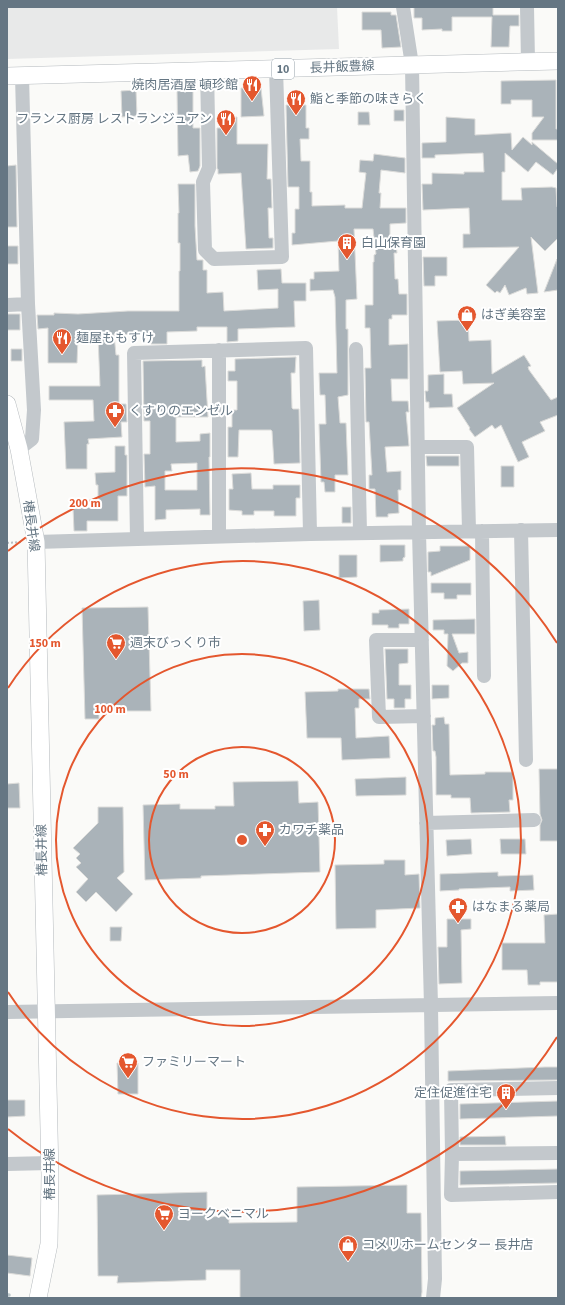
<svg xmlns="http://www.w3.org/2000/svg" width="565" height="1305" font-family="'Source Sans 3','Noto Sans JP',sans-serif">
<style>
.built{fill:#e8e9e9}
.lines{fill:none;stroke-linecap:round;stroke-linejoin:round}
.stream{stroke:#bbc7cb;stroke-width:3.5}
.building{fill:#aab3b9;stroke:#dcdcda;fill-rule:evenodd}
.major-casing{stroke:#b5babe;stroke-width:18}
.path{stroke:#bbbfc2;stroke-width:2;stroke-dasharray:2 2;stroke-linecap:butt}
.minor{stroke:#c3c8cc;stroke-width:14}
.major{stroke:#fff;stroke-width:17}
.ring{fill:none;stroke:#e4572e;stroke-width:2}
.labels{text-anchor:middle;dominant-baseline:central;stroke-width:4;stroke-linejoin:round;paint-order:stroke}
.shield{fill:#fff;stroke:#939fa8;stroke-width:1}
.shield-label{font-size:12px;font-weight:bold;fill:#657683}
.street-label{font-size:13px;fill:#657683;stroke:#fff}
.poi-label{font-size:13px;fill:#657683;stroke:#fff;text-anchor:start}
.centre{fill:#e4572e;stroke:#fff;stroke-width:2}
.ring-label{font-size:12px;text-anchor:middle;font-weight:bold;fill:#e4572e;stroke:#fff;stroke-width:4;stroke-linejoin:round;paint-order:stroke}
</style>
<rect width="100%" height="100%" fill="#fafaf8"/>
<!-- built -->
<path class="built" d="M7,7H337L339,49L7,59Z"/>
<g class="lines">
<!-- stream -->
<path class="stream" d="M7,1295H9"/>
</g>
<!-- building -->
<path class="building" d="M414,7H493V15H519V26H510L509,47H491L492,17H452V31H442V29L422,30V18H414Z
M362,12H391V15H396L401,47L382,48L381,30H362Z
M556,80V129H558V140H532V133L544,117H532V100H511V104H501V81Z
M241,88H261L264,116L241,117Z
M136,90L137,116L122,117L121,91Z
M177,90H193V128H200V166L198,171L190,172L188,155L178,156Z
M286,105H306V128H309V139H300L301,161H310V192H312V206L345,205V208H362L366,173L359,172L360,160L373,161L374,154L405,158V173L381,170L379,193H381L380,208H406V223L390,224V244H396L397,253H394L395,279H398L399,294H407V315H392V319H389V345L408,344V379H391L392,401H408L409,412H406L409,446L385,447L387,472L401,471V490H398L399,513L388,514V517H376L375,489H369V475H372L369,422H366L365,368H371L370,328H365V305H373V262H374V255L376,254L373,229H354L357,299L346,300V329H348V395L338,397L340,423H346L348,475H335V492H325L324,482H321L319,424H326L325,395H320L319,373H337L335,297L333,290L310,291V279H314V272L339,271L338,241L292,245V233H295V209H299V187H288Z
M394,110H404V121H394Z
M358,112H369L370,125H358Z
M220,117H237V144H268L267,179H271L272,208H268L269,238H273V248L246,249L241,173L218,174V169H217V128H220Z
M446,117L475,119V135L511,133L512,150L523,137L532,145V142L558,164V168L553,175L536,162L528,172L505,153V172H502V200H522L521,188L552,187L556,188L557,207L558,206V238L545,251L531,237L538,293L527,294L526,288L509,295L505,285L500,293L497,291L495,293L486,285L519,247L463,248V234H470L469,208L423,210L422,184H432V173L464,174V172H484L483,153L435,155V158H422V143L446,142Z
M16,165L17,227H7V166Z
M178,184H195V226L197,260H203V270H207V293L223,292L224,311L278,308V289L258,290L257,270L281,269L282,283H306V301H294L295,327L238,329V341L227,342V327H197V331L167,332V344H151V335L114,334L116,355H119V404H126L127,422H121L122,437L88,439L89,444H87V469H66L64,422L94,421L93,400H49V386H100L98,335L78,336L77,363H48V328L38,329L37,315H54V313L78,314L128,311H179V271H180V243H178V213H179Z
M7,246H18V264H7Z
M423,257H447V276H435V286H424Z
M557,259L558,290L544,292Z
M7,314H20V330H7Z
M468,320L469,341L491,340L492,374L524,355L531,366L528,367L529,370L551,400L558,397V415L540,422L545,431L522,442L529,457L518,462L501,425L495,429L492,425L475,437L469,429L470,428L457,408L494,383L463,384L462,371L440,372L437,321Z
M11,349H22V361H11Z
M296,357L295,373H291L292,408L293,409H299L300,463L274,464L272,431L271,430H239L238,457H228V427H232V410H237V381H228V371H235V359Z
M202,360V367L205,366L208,417H176V442L200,441V434L210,433V457H209L210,515H200V509L166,510V519L155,520V486L145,487L144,454H150V421H144L143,361ZM197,463V490H165V471H172L171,464Z
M444,374V394H452L453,407L429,408V402H426L425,391H428V375Z
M115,446H125V455H127V496H118V521H87V531H74L73,508L98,507V485H96L95,473L115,472Z
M426,456H459V466H427Z
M501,466H514V487H501Z
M251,473L252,489H273V485H300V498H296V516H274V511H254V515H242V511L229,510V489H233L232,474Z
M342,507H351V523H342Z
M380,545H405V557L403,558V561L380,562Z
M440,546H470V560L431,576V572H428V552L440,551Z
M339,555H357V577L339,578Z
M431,583H471V595H457V599H444V593H431Z
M319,600L320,630L304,631L303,601Z
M148,607L151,711H99V719H85L82,608Z
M409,609V624H399V628H388V625H372V613H379V610Z
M475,619V634H452L459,653L468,652V663H462L453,671L447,666L448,634H444V630H433V620Z
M385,649H408V663L399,664V685H411V699H405V708H394V699H387Z
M432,685H449V698L432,699Z
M338,689H369L370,699H359V708H355L356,738L389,736L390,758L342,760L341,738H307L305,692L338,691Z
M444,717L445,724H449L450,775L485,774V772H513V800H509L510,812L471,813L470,798H451V795H436V757L435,751H433L432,725H435V718Z
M539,769H558V841H540V825L542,820L540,814Z
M406,777V795L356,796L355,779Z
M297,781H298L299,803L318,802L320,872L201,876V878L145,880L143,805L180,804V809H215V806H234L233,782Z
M19,783L20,808H7V784Z
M98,807H123L124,872L117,878L133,894L116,912L96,892L86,902L76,892L88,879L76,867L81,863L76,858L80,854L73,848L98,823Z
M471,839L472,854L447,856L446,840Z
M500,839H525L526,854H501Z
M384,860H405V875L419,874L420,908L376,910V928L336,929L335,865L384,864Z
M498,872V876L533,875L534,890L510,891V887L459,889V890L440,891V874Z
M558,914V982H540V985H528L527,970H502V943H545L544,915Z
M447,919H471V929L461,930L462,983L439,984L438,947H447Z
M110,927H122L121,941H110Z
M117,1063H138V1094H118Z
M545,1067H558V1080L448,1081V1071Z
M7,1100H25V1116L7,1117Z
M558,1101V1116L460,1119V1104Z
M505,1136L506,1145H460V1137Z
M558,1169V1183L460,1185V1171Z
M407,1185V1213H421L422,1292L421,1298H240V1270H206V1280L117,1283L118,1276H98L97,1195L207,1192V1217L229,1216V1223L297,1222V1187Z
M7,1255L32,1258L30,1276L7,1273Z"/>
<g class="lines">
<!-- major casing -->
<g class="major-casing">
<path id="major" d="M7,76L558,61
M7,404L19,449L36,542L50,1175L49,1244L38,1298"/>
</g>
<!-- path -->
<path class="path" d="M7,543L22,542"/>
<!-- minor -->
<path class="minor" d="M403,7L412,65L419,532L431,1006L435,1279L433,1298
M527,7L528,62
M207,71L209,168L203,182L205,250L214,259L282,257L276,69
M7,305L28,304
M356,349L360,533
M219,350V536
M418,447H467L469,531
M19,449L32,439L34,410L28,304L22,76
M521,530L526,760
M482,531L484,676
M137,539L134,353L306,348L310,534
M36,542L310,534L558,530
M422,640H376L379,717L424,716
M426,823L534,820
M7,1012L558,1003
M558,1153L452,1154L451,1195L558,1192
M452,1154L451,1090L558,1088
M7,1164L50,1163"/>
<!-- major -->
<use href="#major" class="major"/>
</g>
<!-- distance rings -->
<g class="ring">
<circle cx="242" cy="840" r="93"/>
<circle cx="242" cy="840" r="186"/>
<path d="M8 688A279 279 0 1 1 8 992"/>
<path d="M557 1037A372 372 0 0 1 8 1129M8 551A372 372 0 0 1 557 643"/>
</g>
<!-- icons -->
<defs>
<g id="restaurant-pin" transform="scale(1)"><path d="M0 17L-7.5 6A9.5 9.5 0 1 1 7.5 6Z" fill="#e4572e" stroke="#fff"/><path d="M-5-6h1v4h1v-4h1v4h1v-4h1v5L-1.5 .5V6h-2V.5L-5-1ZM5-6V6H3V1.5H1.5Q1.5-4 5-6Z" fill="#fff"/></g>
<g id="building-pin" transform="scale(1)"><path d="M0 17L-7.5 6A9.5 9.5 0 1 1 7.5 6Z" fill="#e4572e" stroke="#fff"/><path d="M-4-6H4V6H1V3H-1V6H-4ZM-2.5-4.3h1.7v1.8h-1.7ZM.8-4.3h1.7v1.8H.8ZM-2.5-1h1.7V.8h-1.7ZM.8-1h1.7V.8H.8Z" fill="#fff"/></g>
<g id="shop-pin" transform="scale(1)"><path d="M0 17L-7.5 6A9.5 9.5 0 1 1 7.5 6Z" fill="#e4572e" stroke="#fff"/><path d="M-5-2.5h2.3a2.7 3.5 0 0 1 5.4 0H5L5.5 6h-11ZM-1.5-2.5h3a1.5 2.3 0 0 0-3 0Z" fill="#fff"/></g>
<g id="pharmacy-pin" transform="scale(1)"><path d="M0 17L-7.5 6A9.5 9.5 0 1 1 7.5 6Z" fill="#e4572e" stroke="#fff"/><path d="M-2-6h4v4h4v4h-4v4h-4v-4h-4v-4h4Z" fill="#fff"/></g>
<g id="supermarket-pin" transform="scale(1)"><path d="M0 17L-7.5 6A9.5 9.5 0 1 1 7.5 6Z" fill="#e4572e" stroke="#fff"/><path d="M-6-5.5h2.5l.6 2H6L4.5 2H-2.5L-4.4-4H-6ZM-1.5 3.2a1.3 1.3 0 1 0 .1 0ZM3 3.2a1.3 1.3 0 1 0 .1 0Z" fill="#fff"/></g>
</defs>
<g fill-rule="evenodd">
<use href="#restaurant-pin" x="252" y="85"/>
<use href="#restaurant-pin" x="296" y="99"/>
<use href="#restaurant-pin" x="226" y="119"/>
<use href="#building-pin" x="347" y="243"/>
<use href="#shop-pin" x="467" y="315"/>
<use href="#restaurant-pin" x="62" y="338"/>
<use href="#pharmacy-pin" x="115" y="411"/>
<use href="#supermarket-pin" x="116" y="643"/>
<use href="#pharmacy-pin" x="265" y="830"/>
<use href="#pharmacy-pin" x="458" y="907"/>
<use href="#supermarket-pin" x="128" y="1062"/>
<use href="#building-pin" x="506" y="1093"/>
<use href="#supermarket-pin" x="164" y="1214"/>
<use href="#shop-pin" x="348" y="1245"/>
</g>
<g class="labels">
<!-- shield labels -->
<rect class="shield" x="272" y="59" width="22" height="20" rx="3"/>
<g class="shield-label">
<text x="283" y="69">10</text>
</g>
<!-- street labels -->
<g class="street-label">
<text transform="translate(342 67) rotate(-2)">長井飯豊線</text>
<text transform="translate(31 526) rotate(82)">椿長井線</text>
<text transform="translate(42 850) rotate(-91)">椿長井線</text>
<text transform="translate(50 1174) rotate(-90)">椿長井線</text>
</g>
<!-- poi labels -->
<g class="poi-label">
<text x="238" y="85" text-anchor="end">焼肉居酒屋 頓珍館</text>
<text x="310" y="99">鮨と季節の味きらく</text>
<text x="212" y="119" text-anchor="end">フランス厨房 レストランジュアン</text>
<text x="361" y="243">白山保育園</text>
<text x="481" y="315">はぎ美容室</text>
<text x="76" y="338">麺屋ももすけ</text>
<text x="129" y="411">くすりのエンゼル</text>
<text x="130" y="643">週末びっくり市</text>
<text x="279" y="830">カワチ薬品</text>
<text x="472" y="907">はなまる薬局</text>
<text x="142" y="1062">ファミリーマート</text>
<text x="492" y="1093" text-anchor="end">定住促進住宅</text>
<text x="178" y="1214">ヨークベニマル</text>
<text x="362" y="1245">コメリホームセンター 長井店</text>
</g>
</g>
<circle cx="242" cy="840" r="6" class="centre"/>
<g class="ring-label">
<text x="85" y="507">200 m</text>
<text x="45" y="647">150 m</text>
<text x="110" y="713">100 m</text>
<text x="176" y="778">50 m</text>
</g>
<!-- border -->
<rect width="565" height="1305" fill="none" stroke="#657683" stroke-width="16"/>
</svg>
